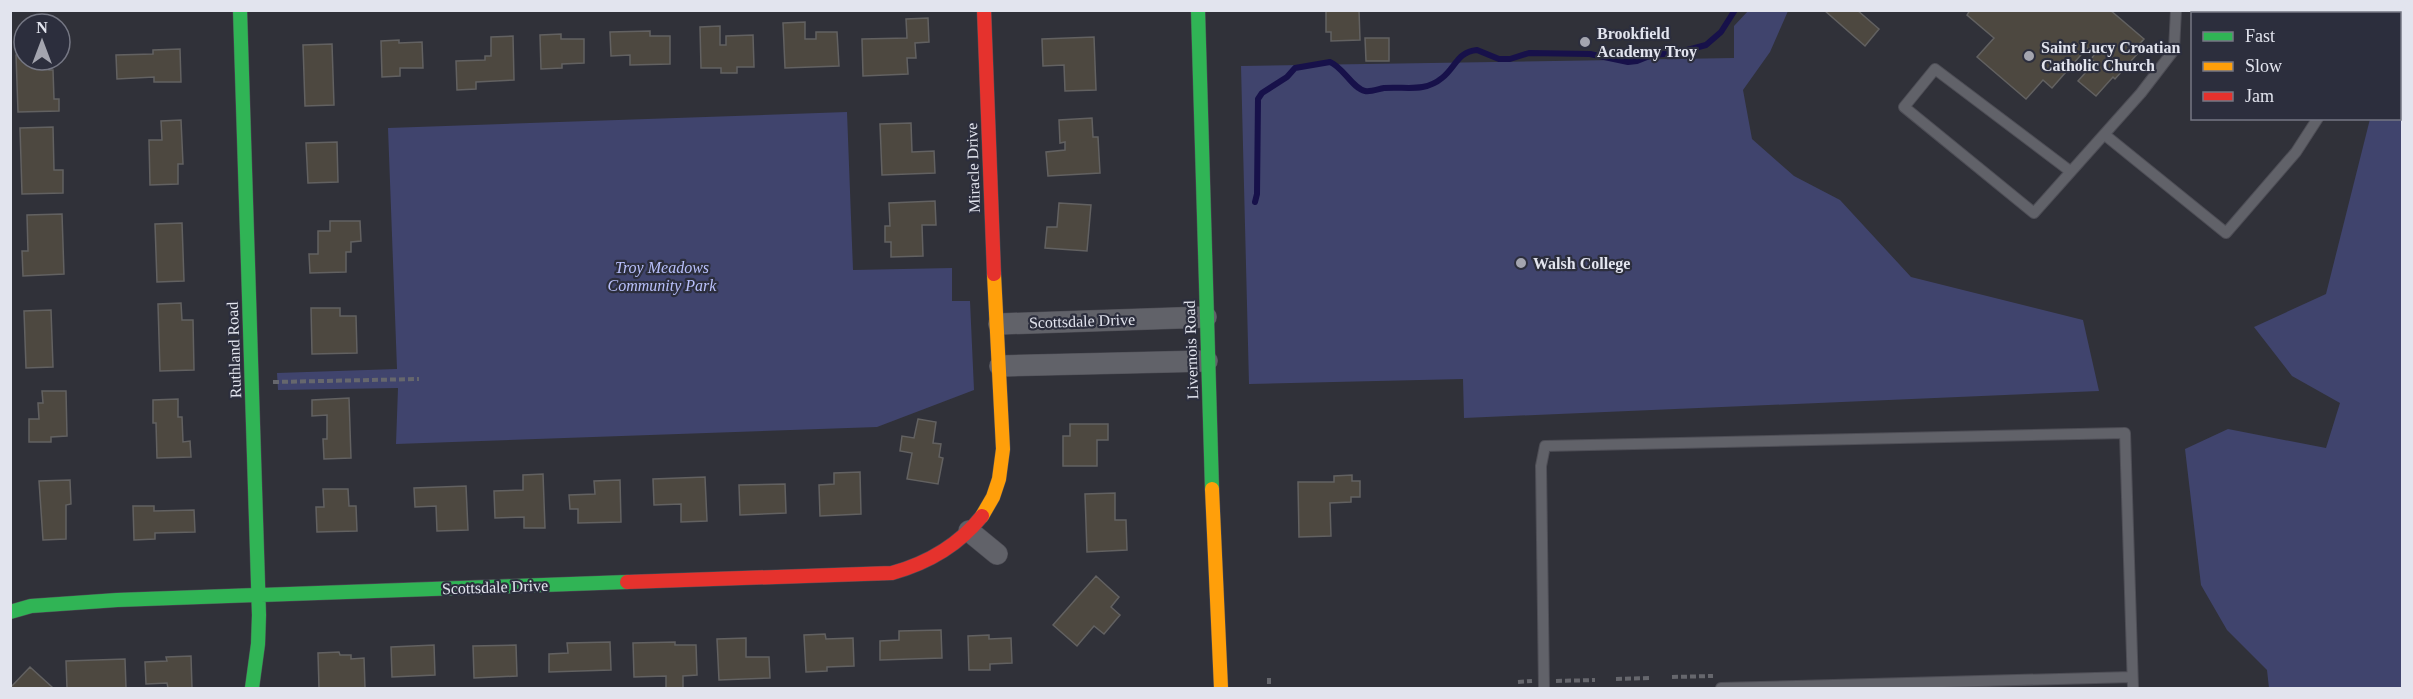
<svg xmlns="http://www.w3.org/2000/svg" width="2413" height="699" font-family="Georgia,serif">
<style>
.green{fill:#40446d}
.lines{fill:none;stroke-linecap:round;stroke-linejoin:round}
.stream{stroke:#17114a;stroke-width:6}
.building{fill:#4d4840;stroke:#626161;stroke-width:1.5}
.lane-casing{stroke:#4e4e56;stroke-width:12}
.street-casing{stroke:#4e4e56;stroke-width:22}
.fast-casing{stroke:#4e4e56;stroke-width:15}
.slow-casing{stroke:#4e4e56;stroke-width:15}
.jam-casing{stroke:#4e4e56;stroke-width:15}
.path{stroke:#66676d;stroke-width:4;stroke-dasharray:6 3;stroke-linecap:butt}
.lane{stroke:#616269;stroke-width:10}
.street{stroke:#616269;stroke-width:21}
.fast{stroke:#30b455;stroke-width:14}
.slow{stroke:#ff9f0a;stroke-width:14}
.jam{stroke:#e5322d;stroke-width:14}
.poi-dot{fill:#a4a5af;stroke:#2c2e3d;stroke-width:2}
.labels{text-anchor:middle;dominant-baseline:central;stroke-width:4.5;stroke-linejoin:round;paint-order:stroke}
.poi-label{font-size:16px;font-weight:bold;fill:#e2e4ee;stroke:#2c2e3d;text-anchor:start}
.street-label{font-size:16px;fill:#e2e4ee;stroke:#2c2e3d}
.park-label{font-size:16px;font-style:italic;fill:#b9c0fb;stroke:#2c2e3d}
</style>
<rect width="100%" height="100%" fill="#303139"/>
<!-- green -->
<path class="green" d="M1748,11H1788L1770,52L1743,90L1752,139L1794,176L1840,200L1911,277L2083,320L2099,391L1464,418L1463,379L1249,384L1241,66L1734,58V26Z
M2374,11H2402V688H2269L2267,670L2227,630L2201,585L2185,449L2228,429L2326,448L2340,403L2292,376L2254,327L2326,294L2370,119L2400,118V14L2374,13Z
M847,112L853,270L952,268V301H970L974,390L877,427L396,444L398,388L278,390L277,373L397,369L388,128Z"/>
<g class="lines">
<!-- stream -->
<path class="stream" d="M1255,202L1257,194L1258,99L1262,93L1287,77L1295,68L1330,62C1343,67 1353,89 1365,91C1371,92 1378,89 1384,88C1405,86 1424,93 1442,78C1456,67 1457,52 1477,50L1499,59H1510L1529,53L1590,54L1628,62L1637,61L1652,55L1676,53L1706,45L1721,32L1735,10"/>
</g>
<!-- building -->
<path class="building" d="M1326,10H1359L1360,40L1331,41V32H1326Z
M1824,10H1857L1879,29L1865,46Z
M1970,10H2110L2144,39L2134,50L2138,53L2115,79L2113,77L2096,96L2078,81L2095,62L2091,59L2095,54L2087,48L2052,88L2043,80L2026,99L1977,57L1994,38L1967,15Z
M928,18L929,42L915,43L916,58H907L908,74L863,76L862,39L907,38L906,19Z
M805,22V39H816V32H837L839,66L785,68L783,23Z
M720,26V45H726V36L753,35L754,67H737V73H721V68H701L700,27Z
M650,31V36H670V64L630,65V55L611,56L610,32Z
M561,34V39H584V63L562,64V68L541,69L540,35Z
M513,36L514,80L476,82V89L457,90L456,61L485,60V56H491V37Z
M1094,37L1096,90L1065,91L1064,65L1043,66L1042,39Z
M1365,38H1389V61H1366Z
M399,40V43L422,42L423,68H400V76L382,77L381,41Z
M332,44L334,105L305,106L303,45Z
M180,49L181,82H154V77L117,79L116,55L153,54V50Z
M16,55H24V60H49V70H53L54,99H59V111L18,112Z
M1092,118L1093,137H1098L1100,173L1048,176L1046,152L1065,150V142L1060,143L1059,120Z
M181,120L183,164H178V184L150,185L149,140H162L161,121Z
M911,123L912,152L934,151L935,173L882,175L880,124Z
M53,127L54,170H63V193L22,194L20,128Z
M337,142L338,182L308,183L306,143Z
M935,201L936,225H922L923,256L891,257V242H885V226H890L889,203Z
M1059,203L1091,205L1087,251L1045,248L1047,227H1057Z
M62,214L64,274L23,276L22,251H28L27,215Z
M330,221H360L361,241L351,242V252H346V272L310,273L309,254H318V231H330Z
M182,223L184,281L157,282L155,224Z
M181,303L182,320H193L194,370L160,371L158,304Z
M311,308H340V316H356L357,353L312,354Z
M51,310L53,367L26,368L24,311Z
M42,391H66L67,436L51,437V442H29V419H39L38,403H43Z
M349,398L351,458L324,459L323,439H327V415L312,416V400Z
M178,399V417H182L183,442L190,441L191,457L157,458L156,423H153V400Z
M918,419L936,422L933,443L941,444L939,457L943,458L938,484L907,479L912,453L900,451L902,436L914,438Z
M1070,424H1108V440H1097V466H1063V436H1070Z
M860,472L861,514L820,516L819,485L834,484V473Z
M543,474L545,528H524V517L495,518L494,491L523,490V475Z
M1352,475V481H1360V497H1351V502L1330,503L1331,536L1299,537L1298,482H1334V476Z
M705,477L707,521L681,522V504L654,505L653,479Z
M70,480L71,504L66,505V539L43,540L39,481Z
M620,480L621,522L578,523V509H570L569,495L595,494L594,481Z
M785,484L786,513L740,515L739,485Z
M466,486L468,530L437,531L436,506L415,507L414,488Z
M323,489H348L349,506H356L357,531L317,532L316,507H324Z
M1115,493V520H1126L1127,550L1087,552L1085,494Z
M133,506H154V511L194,510L195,532L155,533V539L134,540Z
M1096,576L1119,597L1111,607L1120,615L1104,634L1094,626L1077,646L1053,625Z
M941,630L942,658L880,660V641L899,640V631Z
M825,634L826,639L853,638L854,666L827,667V671L806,672L804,635Z
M989,635V639L1011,638L1012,663L990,664V670H969L968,636Z
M746,638V657H769L770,678L719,680L717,639Z
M610,642L611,670L549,672V654L568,653L567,643Z
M675,642V645H696L697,675L683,676V688H666V676L634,677L633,643Z
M434,645L435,675L392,677L391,647Z
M516,645L517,676L474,678L473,646Z
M339,652L340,655H351V659L364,658L365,688H319L318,653Z
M191,656L192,688H168L167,683L146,684L145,662L167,661L166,657Z
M125,659L126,688H67L66,661Z
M30,667L52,687L51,688H10Z"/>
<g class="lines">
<!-- lane casing -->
<g class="lane-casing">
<path id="lane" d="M2212,10L2216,14
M2105,135L2226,233L2296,152L2318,118
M2070,171L1935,69L1904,107L2034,213L2141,93L2174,50L2176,10
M1544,688L1541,466L1545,446L2125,433L2133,688
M1721,688L2132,677"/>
</g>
<!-- street casing -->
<g class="street-casing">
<path id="street" d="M999,324L1206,317
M1000,366L1207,361
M969,531L997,554"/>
</g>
<!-- fast casing -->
<g class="fast-casing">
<path id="fast" d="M240,10L259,615L258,644L252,688
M1198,10L1212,489
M10,612L31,606L117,600L627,582"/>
</g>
<!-- slow casing -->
<g class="slow-casing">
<path id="slow" d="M1212,489L1221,688
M982,516L993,497L999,479L1003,449L994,274"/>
</g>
<!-- jam casing -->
<g class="jam-casing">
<path id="jam" d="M984,10L994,274
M627,582L892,573C928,563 958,546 982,516"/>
</g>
<!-- path -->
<path class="path" d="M273,382L419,379
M1672,677L1713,676
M1269,678V688
M1616,679L1649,678
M1556,681L1595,680
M1518,682L1532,681"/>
<!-- lane -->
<use href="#lane" class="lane"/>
<!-- street -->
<use href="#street" class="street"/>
<!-- fast -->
<use href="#fast" class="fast"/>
<!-- slow -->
<use href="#slow" class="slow"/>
<!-- jam -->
<use href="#jam" class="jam"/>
</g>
<!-- markers -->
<g class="poi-dot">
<circle cx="1585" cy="42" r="6"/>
<circle cx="2029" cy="56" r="6"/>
<circle cx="1521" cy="263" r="6"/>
</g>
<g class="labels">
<!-- poi labels -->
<g class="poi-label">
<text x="1597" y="33">Brookfield<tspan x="1597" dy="18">Academy Troy</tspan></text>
<text x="2041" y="47">Saint Lucy Croatian<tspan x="2041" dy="18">Catholic Church</tspan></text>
<text x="1533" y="263">Walsh College</text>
</g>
<!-- street labels -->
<g class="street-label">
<text transform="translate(973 168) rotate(-92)">Miracle Drive</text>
<text transform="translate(1082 321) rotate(-2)">Scottsdale Drive</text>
<text transform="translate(234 350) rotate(-92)">Ruthland Road</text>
<text transform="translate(1191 350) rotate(-92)">Livernois Road</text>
<text transform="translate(495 587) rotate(-2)">Scottsdale Drive</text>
</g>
<!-- park labels -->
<g class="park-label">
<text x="662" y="267">Troy Meadows<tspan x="662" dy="18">Community Park</tspan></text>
</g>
</g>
<!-- border -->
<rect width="2413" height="699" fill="none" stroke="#e2e4ee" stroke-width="24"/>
<!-- legend -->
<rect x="2191" y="12" width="210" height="108" fill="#2c2e3d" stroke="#757784" stroke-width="1.5"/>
<rect x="2203" y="32" width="30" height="9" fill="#30b455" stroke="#757784" stroke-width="1.5"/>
<text x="2245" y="42" font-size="18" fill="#e2e4ee">Fast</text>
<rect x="2203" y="62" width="30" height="9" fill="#ff9f0a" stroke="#757784" stroke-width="1.5"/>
<text x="2245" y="72" font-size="18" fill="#e2e4ee">Slow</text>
<rect x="2203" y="92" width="30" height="9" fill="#e5322d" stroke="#757784" stroke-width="1.5"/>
<text x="2245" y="102" font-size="18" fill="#e2e4ee">Jam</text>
<!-- north arrow -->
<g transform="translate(42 42)"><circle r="28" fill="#2c2e3d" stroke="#757784" stroke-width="1.5"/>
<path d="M0-4.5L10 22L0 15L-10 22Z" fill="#a4a5af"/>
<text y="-9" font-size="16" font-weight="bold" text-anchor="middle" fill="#e2e4ee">N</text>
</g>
</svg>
